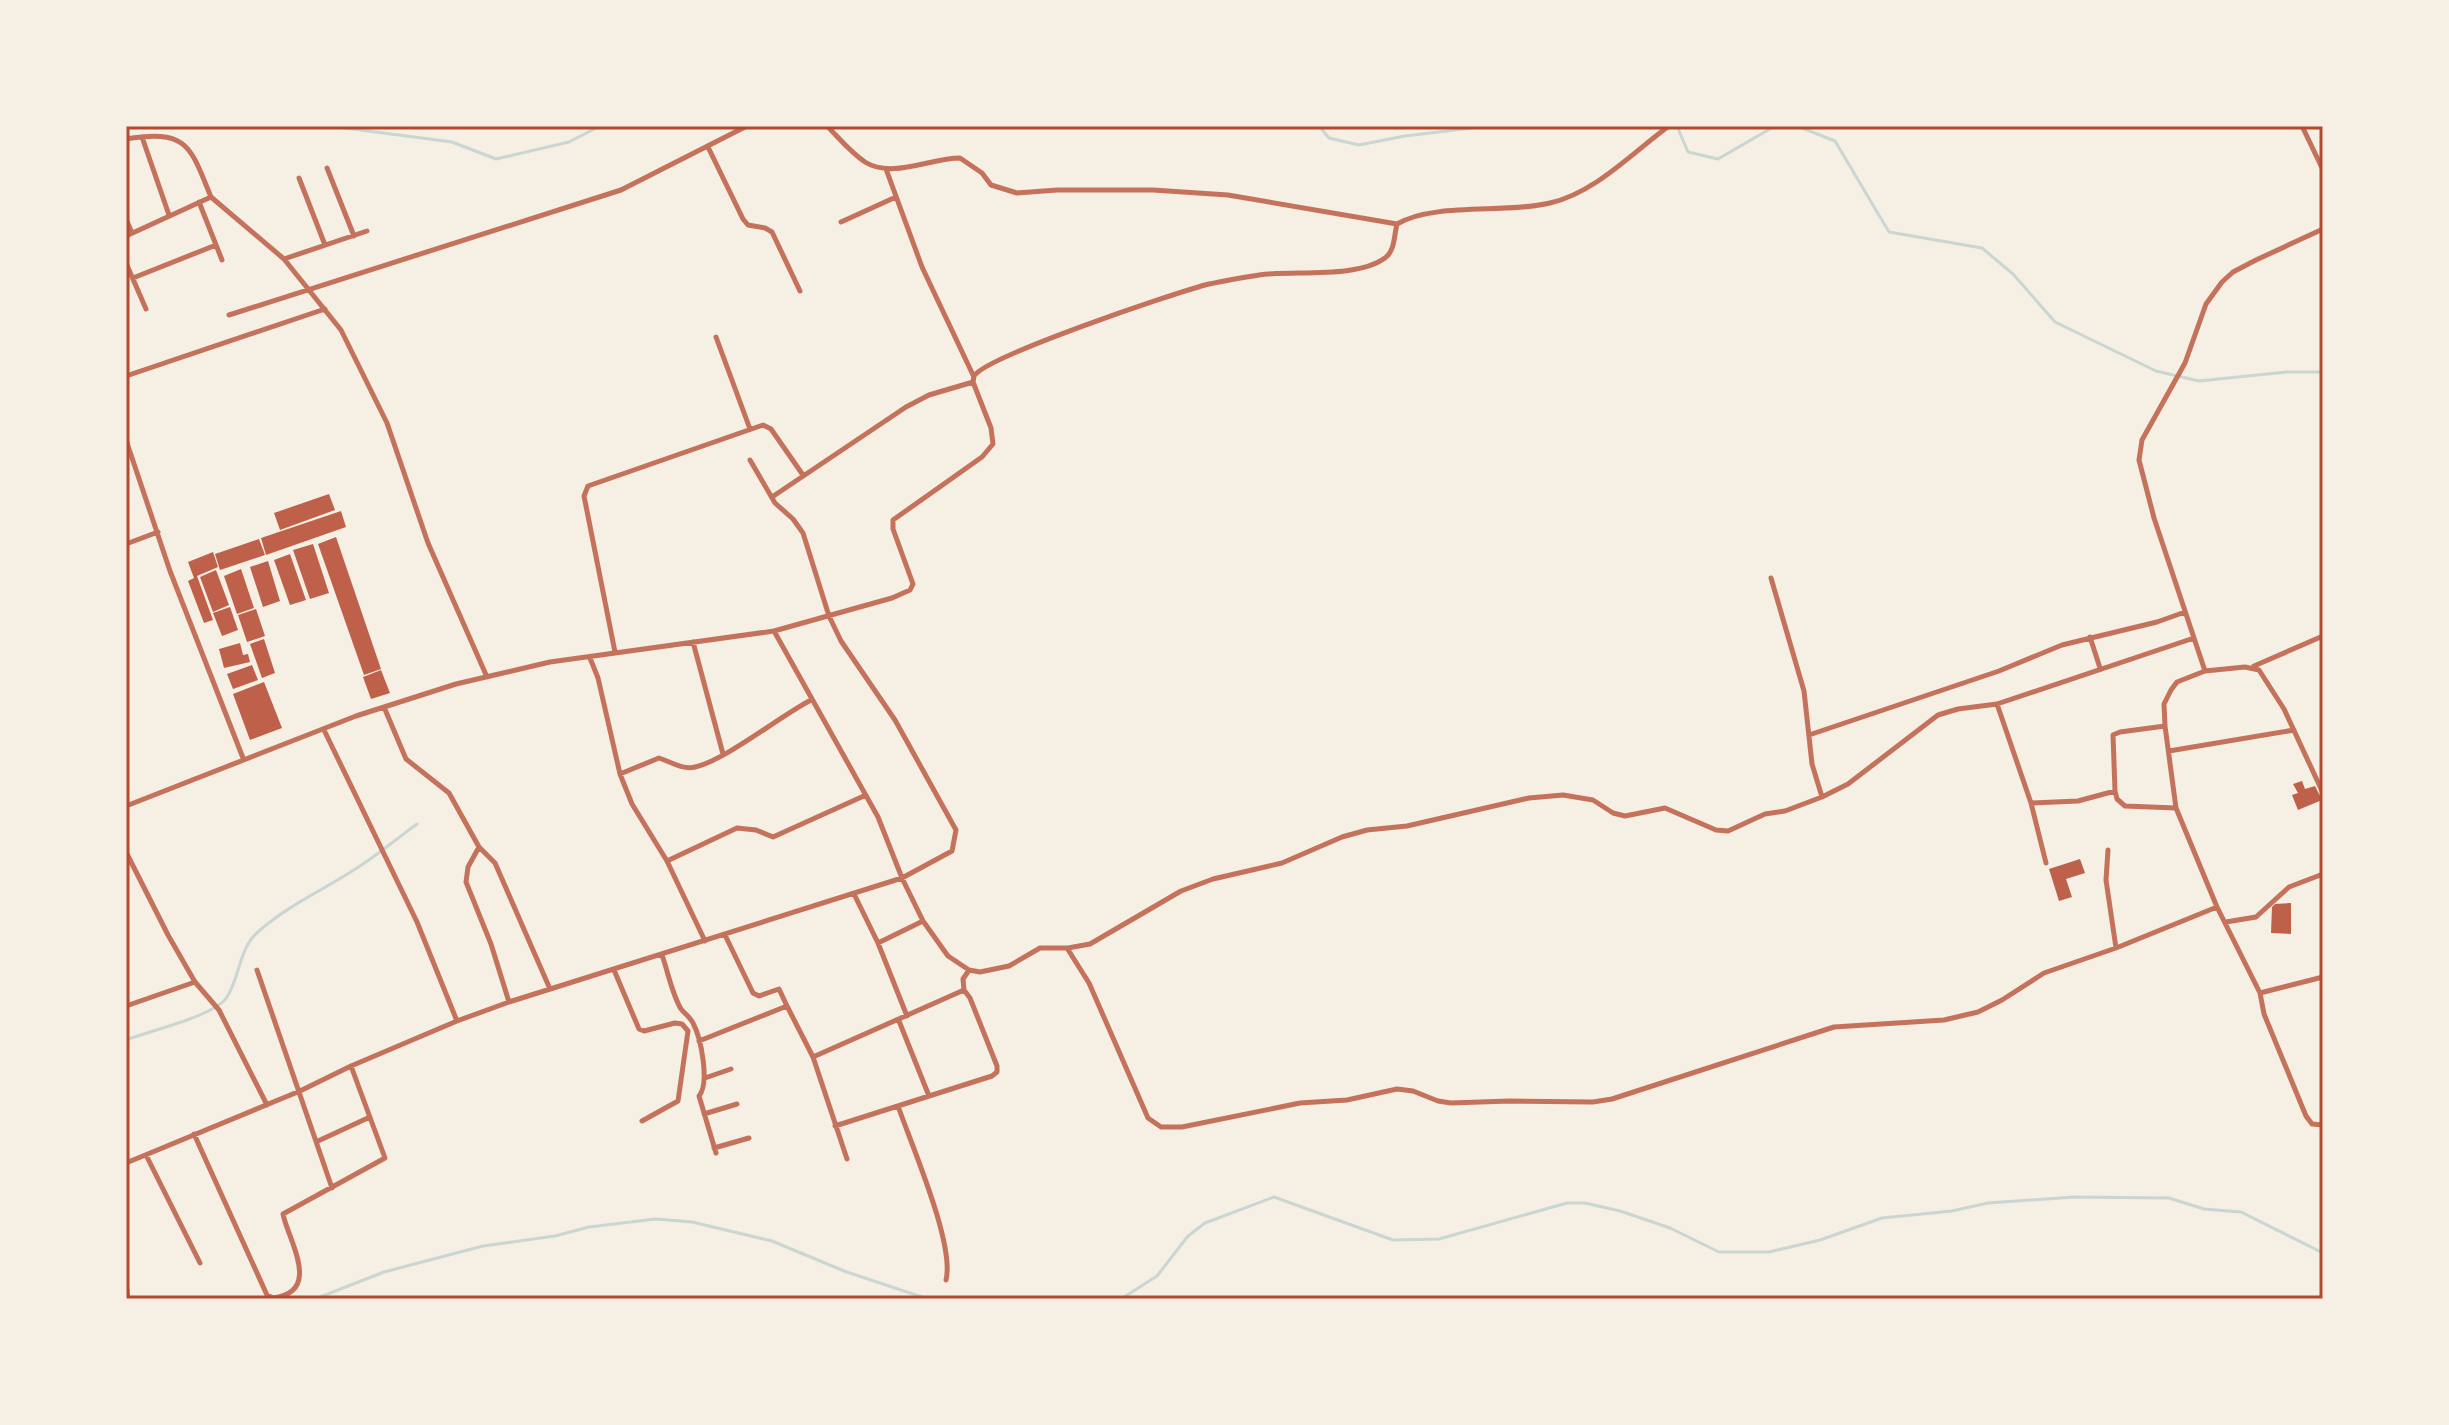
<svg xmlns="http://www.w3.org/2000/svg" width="2449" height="1425" font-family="'Fira Sans',sans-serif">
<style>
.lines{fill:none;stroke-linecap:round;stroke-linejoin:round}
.stream{stroke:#c9d6d2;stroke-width:3}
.building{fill:#bf614a}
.minor{stroke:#c5725c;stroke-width:5}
.neatline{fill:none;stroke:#b5482f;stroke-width:3}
</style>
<rect width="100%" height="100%" fill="#f6efe4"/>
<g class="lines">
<!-- stream -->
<path class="stream" d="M330,126L452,142L496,159L569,142L600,126
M1319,126L1329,138L1359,145L1405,136L1489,126
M1677,126L1688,152L1718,159L1775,126
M1797,126L1835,141L1889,232L1982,248L2013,274L2055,322L2156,371L2199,381L2287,372H2323
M126,1040C149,1031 215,1016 227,997C240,977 239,947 259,931C291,903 328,888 363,864C381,852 399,837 417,824
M315,1299L384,1272L483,1246L555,1236L589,1227L656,1219L692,1222L772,1241L844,1271L928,1299
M1121,1299L1157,1276L1188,1236L1205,1223L1274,1197L1393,1240L1439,1239L1567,1203H1585L1620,1211L1670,1228L1719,1252H1769L1820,1240L1882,1218L1952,1211L1988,1203L2074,1197L2169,1198L2204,1209L2241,1212L2323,1253"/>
</g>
<!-- building -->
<path class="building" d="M329,494L335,510L280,530L274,513Z
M341,511L346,527L266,555L261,538Z
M336,537L381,669L364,675L318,544Z
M259,539L265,555L220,570L215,554Z
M313,544L329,593L310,599L293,550Z
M213,552L218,567L197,576L213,620L204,623L188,581L194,578L188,562Z
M290,554L306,600L290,605L274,560Z
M268,561L280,601L263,607L250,567Z
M241,569L254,608L237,614L224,576Z
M216,570L229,605L213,612L200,577Z
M230,607L238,630L222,636L213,613Z
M256,609L265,636L247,642L238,615Z
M264,639L275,673L262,678L250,644Z
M240,643L243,655L248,654L250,662L224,668L219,649Z
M252,665L258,680L233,689L227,674Z
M381,670L390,693L371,699L363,677Z
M264,682L282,728L250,740L233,694Z
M2302,781L2305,789L2315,786L2322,800L2298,810L2292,795L2298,793L2293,784Z
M2080,859L2085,873L2066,879L2072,897L2059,901L2049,869Z
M2291,903V934L2271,933L2272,907L2275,904Z"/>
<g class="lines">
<!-- minor -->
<path class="minor" d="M827,126C839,138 850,152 865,162C892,179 930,158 960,158L982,173L991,185L1017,193L1057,190H1153L1228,195L1397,224
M2302,126L2323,170
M142,137L169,215
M126,139C188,129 190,146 211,197
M708,147L743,219L748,225L765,228L772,232L800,291
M327,168L354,236
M886,169L922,267L973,375
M299,178L325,245
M199,202L222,260
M126,219L132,233
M841,222L896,197
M126,236L211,197L284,259L341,330L387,423L428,543L487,677
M284,259L367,231
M126,263L146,309
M133,278L216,245
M229,315L621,190L747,126
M716,337L750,429
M126,376L325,309
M126,440L170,571L243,758
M772,497L906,407L929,395L973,382
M126,544L158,532
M1771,578L1804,691L1812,764L1822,797L1848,784L1938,715L1958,709L1997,704L2194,638
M774,631L878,817L902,878L923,921L948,956L969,970L980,972L1009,966L1040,948H1067L1089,983L1148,1118L1161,1127H1182L1300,1103L1347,1100L1397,1089L1413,1091L1438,1101L1451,1103L1509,1101L1593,1102L1612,1099L1834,1027L1944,1020L1978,1012L2002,1000L2044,973L2116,948L2217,907L2260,993L2323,977
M2090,637L2100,668
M693,642L723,754
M615,652L584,496L588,486L763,425L771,429L803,475
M590,658L598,678L620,774L632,804L667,861L705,941
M2254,666L2323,636
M2205,671L2154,518L2139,460L2142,440L2185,363L2206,304L2222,282L2233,272L2256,260L2323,229
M1997,704L2031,803L2046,863
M384,707L406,759L449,793L479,847L468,867L466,882L491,944L509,1002
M2165,726L2120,732L2113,735L2115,791L2117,799L2125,806L2176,808
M324,730L417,922L457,1021
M1809,735L1999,671L2062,645L2157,622L2185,612
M2169,751L2294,730
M620,774L659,758C671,762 683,770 695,767C726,760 780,716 811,700
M2031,803L2078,801L2115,791
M126,806L356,716L456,684L550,662L774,631L892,598L910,590L913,584L893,529V520L982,457L993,444L991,428L973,382L974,376C987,356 1172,294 1205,285C1222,281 1241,278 1259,275C1294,270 1356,279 1385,258C1395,251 1394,235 1397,224C1435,202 1505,214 1550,203C1595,193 1633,152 1669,126
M479,847L495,863L550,989
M2108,850L2106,880L2116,948
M126,852L168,935L195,982L219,1010L267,1105
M667,861L737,828L756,830L773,837L866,795
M854,894L878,943L907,1016
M2217,907L2176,808L2165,726L2164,704L2171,690L2177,682L2205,671L2245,667L2259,670L2284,709L2323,793
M2226,922L2256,917L2289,887L2323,874
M725,935L753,993L759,996L779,989L787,1006
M878,943L923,921
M1068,948L1090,944L1181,891L1213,879L1282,863L1342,837L1367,830L1407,826L1529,798L1563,795L1593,800L1613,813L1625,816L1665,808L1716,830L1728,831L1765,814L1785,811L1822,797
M662,955C668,972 672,994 681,1009C685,1014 690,1017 693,1023C701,1038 710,1083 699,1096L716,1153
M257,970L332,1188
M614,970L639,1029L644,1031L675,1023L682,1024L688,1031L678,1101L642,1121
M964,990L963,979L969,970
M2260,993L2264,1014L2306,1116L2312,1124L2323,1125
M126,1006L195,982
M899,1021L929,1096
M699,1041L787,1006L813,1057L847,1159
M813,1057L964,990L970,998L997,1066V1072L992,1076L835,1126
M705,1078L731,1069
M898,1106C911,1144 955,1244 946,1280
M704,1114L737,1104
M194,1134L267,1295L273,1298C323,1292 288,1240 283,1214L385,1158L351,1066
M318,1141L370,1117
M714,1148L749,1138
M146,1155L200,1263
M126,1163L300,1091L351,1066L457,1021L509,1002L902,878L952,851L956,830L895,720L841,641L829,616L803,533L793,519L775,503L750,460
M126,1284L128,1299"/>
</g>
<!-- border -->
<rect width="2449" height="1425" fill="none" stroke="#f6efe4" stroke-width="256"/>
<rect x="128" y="128" width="2193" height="1169" class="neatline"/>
</svg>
